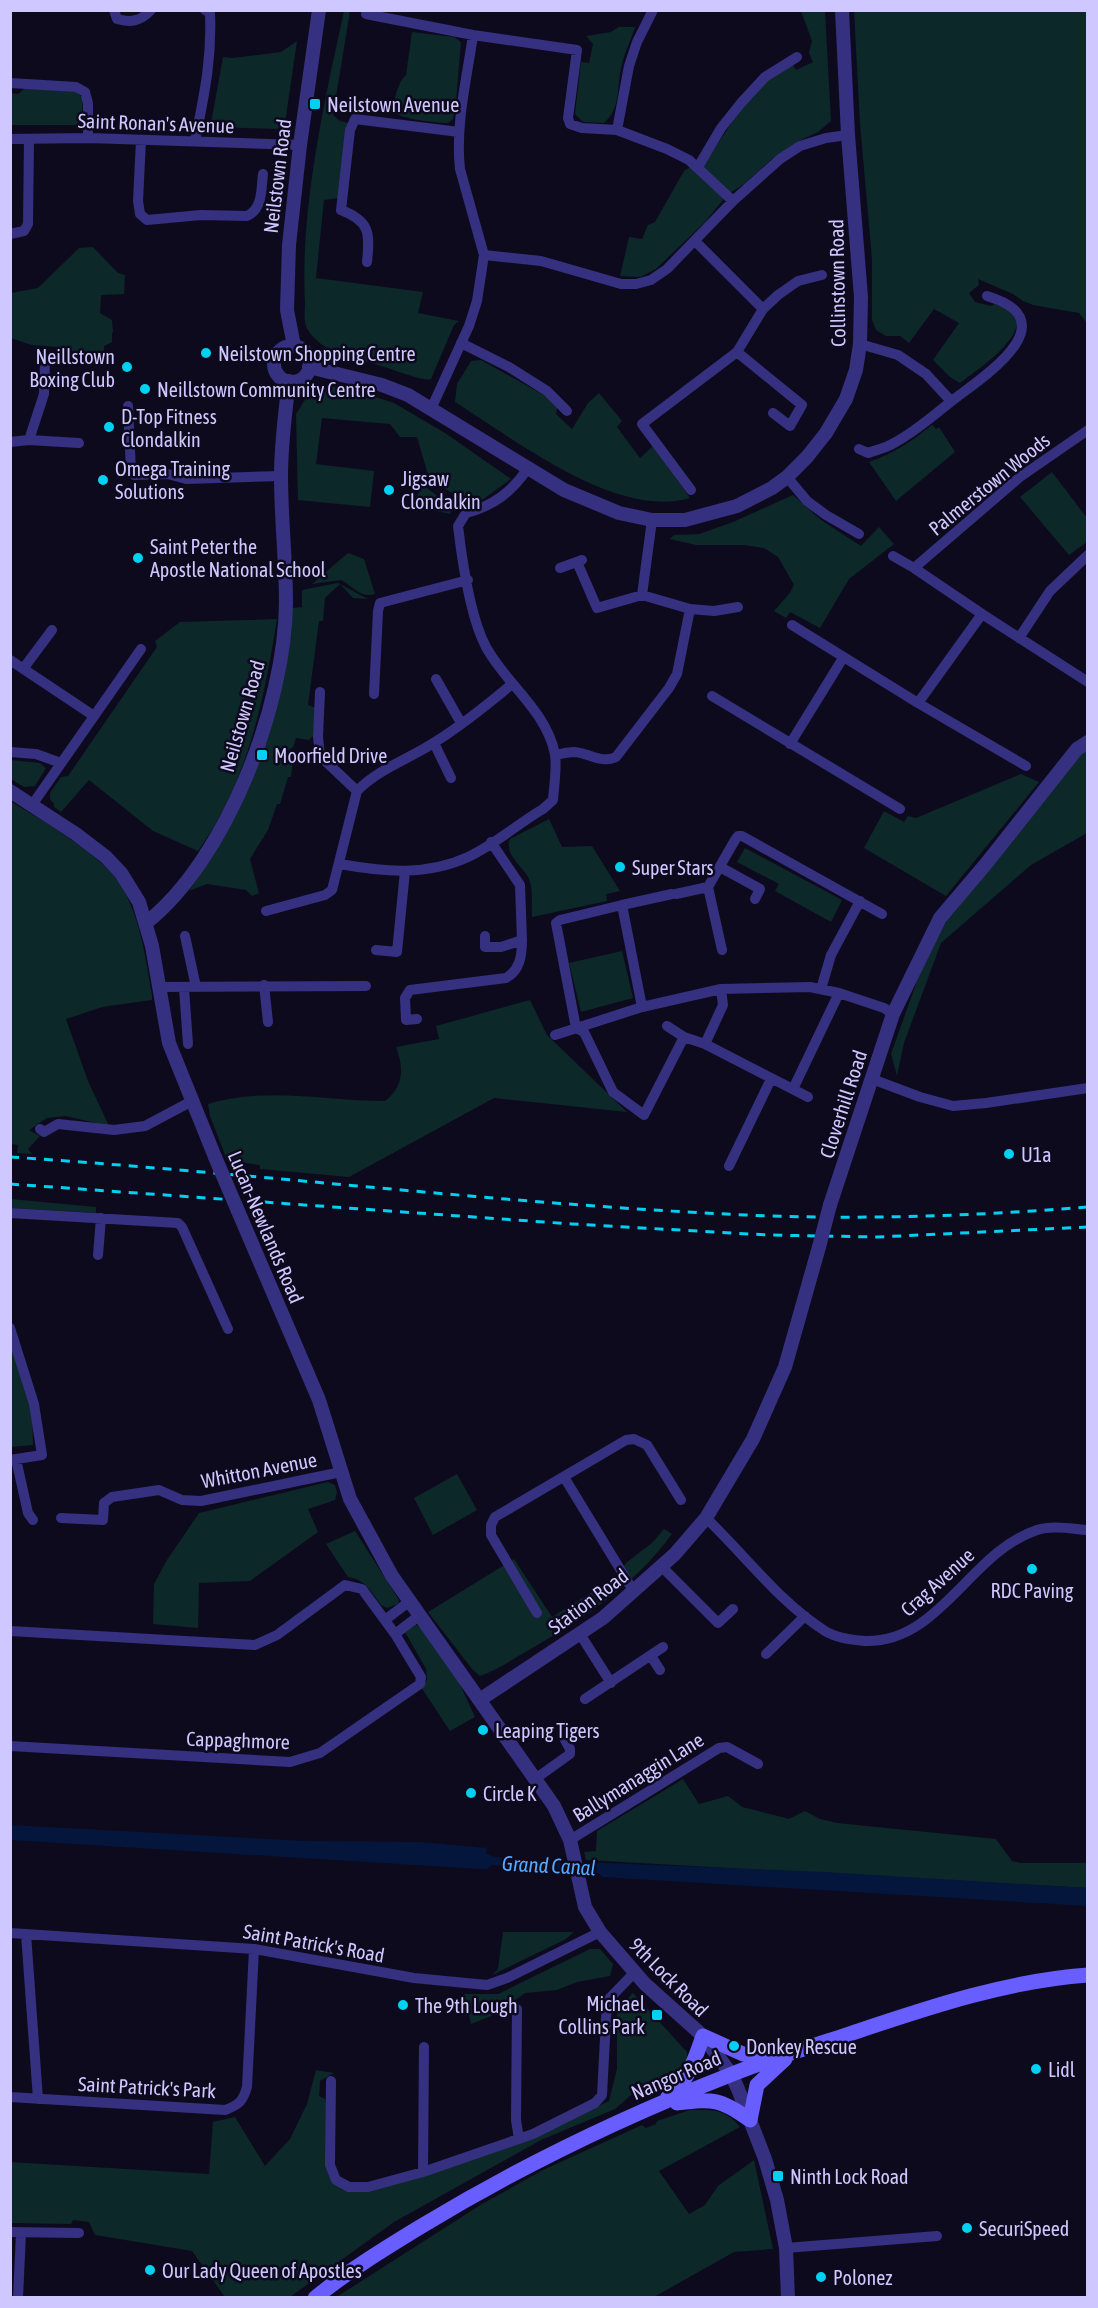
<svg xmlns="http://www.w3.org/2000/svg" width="1098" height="2308" font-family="'Asap Condensed',sans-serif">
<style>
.green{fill:#0c2828}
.water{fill:#04163c}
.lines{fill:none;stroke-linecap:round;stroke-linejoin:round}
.minor{stroke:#363081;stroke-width:10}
.tertiary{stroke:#363081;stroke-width:14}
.secondary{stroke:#685eff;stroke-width:15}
.rail{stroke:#00d0f2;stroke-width:3;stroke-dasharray:9 8;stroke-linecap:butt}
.tertiary-bridge{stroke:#363081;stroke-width:14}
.poi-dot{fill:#00d0f2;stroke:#0e0a1e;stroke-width:2}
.labels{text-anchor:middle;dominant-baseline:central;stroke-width:5;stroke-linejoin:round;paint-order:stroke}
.poi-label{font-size:20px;fill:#cfc7ff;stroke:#0e0a1e;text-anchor:start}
.street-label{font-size:20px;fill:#cfc7ff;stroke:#0e0a1e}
.water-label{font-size:21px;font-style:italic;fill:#55a9ff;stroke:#0e0a1e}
</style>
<rect width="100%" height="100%" fill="#0e0a1e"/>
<!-- green -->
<path class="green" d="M344,11H350L333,115L340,121L348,123L339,198L324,200L316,278L423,292L418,313L459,321L454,325L431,379C422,382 388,367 375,364C353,358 321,352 308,330C303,323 305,311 305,303C300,209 324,103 344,11Z
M801,11H825L831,121L818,132L799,141L773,158L744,184L727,195L705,222L656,269L640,277L620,276L629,237L642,239L648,225L655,222L684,171L711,154L738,113L768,79L792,63L796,70L813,62L809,53L812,41Z
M854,11H1087V323L1079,313L1033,305L1023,301L1013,294L978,279L979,285L969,293L975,302L991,306L995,304L1002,305L1018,320C1016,345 978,369 960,383L950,377L933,360L959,323L934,309L909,343L900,336H886L876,330L872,320V259L860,124Z
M619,27H635C631,40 625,52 622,64C616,85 622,108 604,123L583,122L575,114L581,62L589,63L593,44L586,36L611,32Z
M412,32L454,37L461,42L456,102L453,119L448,123C436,123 399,119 392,111C395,99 397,83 406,75Z
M297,41L285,123L277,129L213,127L211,123L223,57L233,58L281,52Z
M25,88L77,92L83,99L81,122L79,125H11L10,93L18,94Z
M93,247L118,273L125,275L124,294L101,295L100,313L112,320L113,332L112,333V342L104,346V357L60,361L58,347L32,345L11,338V293L38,288L79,248Z
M481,360L558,403L556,414L572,429L588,403L599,393L622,421L617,427L640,458L653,446L690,498C617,520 514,439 455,402L457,384L471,361Z
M321,385L351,389L394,403L445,433L511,479L482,500L470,505L429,478L417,437H400L390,424L322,418L316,464L374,471L370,507L298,500L296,414L310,392Z
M932,425L936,429L939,427L955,452L896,501L869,462C893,454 912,441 932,425Z
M1052,472L1087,518V542L1069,555L1020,497Z
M423,485L444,501L451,511L450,514L436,511H409Z
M793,495L821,520L861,546L879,527L894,544L849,579L820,628L790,612L786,618L774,611L789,594L794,585L778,557L764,548L744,545H696L670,539L674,535L699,534L733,522Z
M348,553L364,559L375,594C361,599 353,586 341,580L312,584Z
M338,583L368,599L353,598L340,584L325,598L323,621H319L308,705L316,708L313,736L309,740L296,738L293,747L287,752L286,754L292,756L293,759L291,777H288L280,804H277L268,830L250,859L259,893L252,896L246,890L207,884L189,891C228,833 262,773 276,704C283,672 287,640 292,608L302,607V590Z
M277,619C264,701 247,783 198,851L153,831L89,780L61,812L54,807V804L50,799V793L61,777L68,776L157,647L155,641L180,622Z
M1087,749V833L1031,865L941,943L904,1043L897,1076L891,1054L922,967L948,918L1082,753Z
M11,760L40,763L46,768L35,786L24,787L11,779Z
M1021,774L1039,782L946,896L864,848L884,811L904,822L908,816L916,818Z
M10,801C40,819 94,851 115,877C140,910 145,956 152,995V1000L102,1007L66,1019L88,1081L109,1126L65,1116L47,1118L29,1130L40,1136L28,1149L32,1154L17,1153L18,1145L11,1144Z
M549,819L562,847L592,846L620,891L606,894L607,901L532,917C531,905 534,888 528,877C521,865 504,854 510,839Z
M745,848L842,900L831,922L775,891L779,884L737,862Z
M622,951L633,998L581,1012L569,963Z
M530,1000L547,1035L627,1112L494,1098L349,1177L260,1169V1165L227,1160L210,1116L208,1104C265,1086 327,1101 385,1101C404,1086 404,1068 396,1047L439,1039L436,1026Z
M10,1199L96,1207V1213L11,1208Z
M10,1341L32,1410L33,1445L11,1447Z
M457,1474L477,1510L433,1535L414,1498Z
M328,1482L335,1485L337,1492L335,1500L308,1509L318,1532L250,1581L199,1583L198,1628L153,1624L154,1584L167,1560L199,1513Z
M664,1529L672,1534C634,1586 584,1618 529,1650C513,1659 497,1670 480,1676L472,1669L428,1612L514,1559L552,1617L616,1577L626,1563L653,1542Z
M355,1531L399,1600L398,1604L387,1608L381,1605C372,1593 365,1579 348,1577L326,1544Z
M415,1624L421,1628L458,1680L475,1717L450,1731L421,1687L427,1680L426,1669L405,1632Z
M683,1779L699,1804L728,1796L742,1807L789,1819L805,1811L820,1819L837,1823L996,1839L1012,1861L1020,1863H1087V1888L586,1860L584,1852L596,1851L597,1831Z
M503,1932H574L566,1939L492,1975L498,1969Z
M590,1949H600L613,1964L610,1976L577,1982L557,1990L525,1993L496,2014L471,2024L464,1994H498Z
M633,1993L687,2052L688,2064L682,2071L645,2083L615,2109L541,2140L394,2222L290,2297H225L192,2251L95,2235L89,2222L73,2220L71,2224L11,2223L10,2162L209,2174L213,2122L235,2117L265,2166L290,2139L307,2104L316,2070L334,2073L320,2081L319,2096L325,2099L327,2105L326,2169L340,2187L356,2188L521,2142L609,2101L617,2069V2009Z
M690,2110C712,2110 725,2108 740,2127L659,2171L689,2214L705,2205L718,2186L754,2160L773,2249L734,2252L654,2297L335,2298L482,2204L543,2170L642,2125L646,2128L656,2124L657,2121Z"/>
<!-- water -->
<path class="water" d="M10,1825L306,1841L420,1842L487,1848L486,1854L495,1857L532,1860L825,1872L1087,1888V1906L603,1877L599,1874L591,1872L492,1865L487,1869H480L11,1840Z"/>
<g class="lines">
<!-- minor -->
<path class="minor" d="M114,10L117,19C131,23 141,21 151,10
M367,10L366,14L473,35L577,50L568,118L570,124L582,128L617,130L667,149L689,160L733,201
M10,83L76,87L85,92L88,103V138
M617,130L629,66L637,42L653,10
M10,139L88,138L300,145
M141,140L138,201L140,214L147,220L201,215L247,216C263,209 261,189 263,174
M195,141C204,95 212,61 210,13L205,10
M698,167L721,128L741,103L765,77L797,57
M10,234L24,231L28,224L29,139
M695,241L763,309
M484,255L541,261L621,284H636L651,280L667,269L733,201L780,159L800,146L826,138L848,135
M367,262C370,233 370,221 341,210L350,130L355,119L459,132
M461,343L509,367L547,391L567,411
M860,344L898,355L926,374L951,401
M737,352L802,405L790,426L773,413
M128,406L131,471L134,475L168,474L186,479L281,476
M431,409L469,326L477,301L484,255L460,169C455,125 467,78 473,35
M29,440L44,394L45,361
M10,442L29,440L79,443
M859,449L868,453C876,450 886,448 894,443C917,431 937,412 957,397C989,373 1067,320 987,296
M787,477L807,501L826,515L859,534
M691,490L642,424L737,352L763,309L778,295L798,281L822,275
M893,556L914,568L982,614L1088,682
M577,562L597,608L642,595L690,609L714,611L738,607
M560,568L582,560
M914,568L1020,477L1088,430
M642,595L652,520
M792,625L918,703L1026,766
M1019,638L1050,591L1088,555
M10,660L94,716
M23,669L52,630
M436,679L461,723
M320,692L318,737L320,756L357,791
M374,694L378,611L380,603L468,580
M712,696L900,809
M918,703L982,614
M434,743L451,778
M790,744L843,658
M10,752L36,754L61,763
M555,755C561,754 568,752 574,752C590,753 601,764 616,757L669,688L677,674L690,609
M32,805L141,649
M340,864C384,872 427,876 468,857C494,845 519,823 543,809L553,800C554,786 557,768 555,754C546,710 506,684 486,647C470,617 462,560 458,526L466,513C493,506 512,492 528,468
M720,867L760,889L755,899
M708,887L735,840L738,836H742L882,914
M676,894L708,887L722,950
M622,905L672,894
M266,911L325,895L332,890L357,791C378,769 409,759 435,742C462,725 487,705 512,684
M185,936L196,987
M485,936V947H501L522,940L520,885L491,842
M376,950L397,952L405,871
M264,985L268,1022
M158,987L366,986
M184,988L188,1044
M721,989L723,1005L705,1044L808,1097
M821,989L831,955L860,901
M642,1007L622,905L560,920L556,923L576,1028L584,1032L613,1092L644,1115L684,1037
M417,1019L406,1020L405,998L410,990L506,978C520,970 522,956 522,940
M667,1026L684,1037L705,1044
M555,1035L642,1007L721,989L810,987L839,993L884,1008L893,1014
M872,1079L920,1097L953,1106L986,1103L1088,1088
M793,1089L839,993
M40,1129L44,1132L58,1124L114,1130L145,1126L194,1100
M729,1166L771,1079
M10,1213L178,1223L182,1227L228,1329
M98,1255L101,1218
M10,1328L34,1404L42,1455L10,1460
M16,1459L28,1513L33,1520
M564,1477L634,1592
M61,1518L103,1520L104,1503L112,1497L159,1490L182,1500L201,1501L341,1472
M706,1518C745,1555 779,1602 825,1631C836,1638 852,1640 865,1641C940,1643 970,1552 1037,1530C1053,1525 1072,1529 1088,1530
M662,1567L718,1623L733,1609
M537,1613L491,1535V1525L495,1517L626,1440L634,1439L647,1445L681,1500
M385,1620L410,1601
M10,1631L255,1645L277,1635L345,1585L362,1589L395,1634L421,1677L420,1684L320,1753L290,1762L10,1746
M395,1634L420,1615
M580,1634L611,1683
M766,1654L805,1616
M651,1656L660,1670
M585,1699L663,1647
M535,1779L570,1754V1749L565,1740
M570,1840L719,1748L727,1747L758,1764
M10,1933L254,1949L414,1978L487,1985L507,1978L600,1932
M26,1934L38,2099
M517,2009L516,2120L519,2139
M331,2081L330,2165L336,2180L349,2187H368L423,2172L533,2134L595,2103L602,2095L607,2001L634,1973
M10,2097L225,2110C239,2105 243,2101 247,2087L254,1949
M423,2172L424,2047
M10,2232L79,2233
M786,2248L937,2236
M18,2298L21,2233"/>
<!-- tertiary -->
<path class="tertiary" d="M294,346L287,310L289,245L300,145L319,10
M274 364a18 18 0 1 1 36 0a18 18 0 1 1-36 0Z
M309,367L382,385L408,395L564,490L619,513L652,520H685L737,506L772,488L787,477L807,457L826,433L846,399L856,370L860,344L861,297L848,135L842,10
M10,791L76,834L106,857L121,873L139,902L152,946L169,1043L215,1157
M146,923C227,859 285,705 286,603C286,561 281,518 281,476C281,444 285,413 289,381
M830,1205L893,1014L940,918L985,865L1077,749L1088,742
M238,1211L319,1400L350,1499L392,1576L554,1806L570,1840L585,1907L600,1932L645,1984L703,2036L731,2074L738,2089L765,2159L777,2200L786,2248L788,2298
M481,1699L603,1618L675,1554L706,1518L753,1439L785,1367L819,1247"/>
<!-- secondary -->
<path class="secondary" d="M668,2097C689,2079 694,2062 703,2036L743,2054H777
M677,2103C713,2099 720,2098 750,2120L757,2085L785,2059
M315,2298C348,2271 384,2249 420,2227C519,2167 622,2117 730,2075C767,2060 807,2048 846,2035C924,2009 1004,1981 1088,1975"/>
<!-- rail -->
<path class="rail" d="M10,1157C256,1173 500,1204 746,1215C860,1220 974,1216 1088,1207
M10,1184L572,1224L768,1235L878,1237L1088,1227"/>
<!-- tertiary-bridge -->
<path class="tertiary-bridge" d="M215,1157L238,1211
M819,1247L830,1205"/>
</g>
<!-- markers -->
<g class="poi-dot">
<rect x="309" y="98" width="12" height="12" rx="3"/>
<circle cx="206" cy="353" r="6"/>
<circle cx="127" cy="367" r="6"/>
<circle cx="145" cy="389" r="6"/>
<circle cx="109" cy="427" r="6"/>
<circle cx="103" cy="480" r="6"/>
<circle cx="389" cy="490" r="6"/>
<circle cx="138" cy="558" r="6"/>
<rect x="256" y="749" width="12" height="12" rx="3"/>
<circle cx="620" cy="867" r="6"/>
<circle cx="1009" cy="1154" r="6"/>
<circle cx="1032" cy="1569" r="6"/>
<circle cx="483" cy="1730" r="6"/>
<circle cx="471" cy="1793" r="6"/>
<circle cx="403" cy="2005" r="6"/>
<rect x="651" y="2009" width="12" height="12" rx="3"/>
<circle cx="734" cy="2046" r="6"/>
<circle cx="1036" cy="2069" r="6"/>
<rect x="772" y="2170" width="12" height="12" rx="3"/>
<circle cx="967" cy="2228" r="6"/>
<circle cx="150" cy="2270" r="6"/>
<circle cx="821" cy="2277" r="6"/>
</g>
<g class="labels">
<!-- poi labels -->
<g class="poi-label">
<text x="327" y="104">Neilstown Avenue</text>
<text x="218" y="353">Neilstown Shopping Centre</text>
<text x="115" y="356" text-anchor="end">Neillstown<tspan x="115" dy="23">Boxing Club</tspan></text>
<text x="157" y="389">Neillstown Community Centre</text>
<text x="121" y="416">D-Top Fitness<tspan x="121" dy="23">Clondalkin</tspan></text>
<text x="115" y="468">Omega Training<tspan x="115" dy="23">Solutions</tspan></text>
<text x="401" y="478">Jigsaw<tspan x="401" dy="23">Clondalkin</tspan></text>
<text x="150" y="546">Saint Peter the<tspan x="150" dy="23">Apostle National School</tspan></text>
<text x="274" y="755">Moorfield Drive</text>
<text x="632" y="867">Super Stars</text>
<text x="1021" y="1154">U1a</text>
<text x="1032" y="1590" text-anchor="middle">RDC Paving</text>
<text x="495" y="1730">Leaping Tigers</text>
<text x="483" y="1793">Circle K</text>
<text x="645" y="2003" text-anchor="end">Michael<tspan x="645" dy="23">Collins Park</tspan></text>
<text x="415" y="2005">The 9th Lough</text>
<text x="746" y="2046">Donkey Rescue</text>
<text x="1048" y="2069">Lidl</text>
<text x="790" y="2176">Ninth Lock Road</text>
<text x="979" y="2228">SecuriSpeed</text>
<text x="162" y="2270">Our Lady Queen of Apostles</text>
<text x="833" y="2277">Polonez</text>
</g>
<!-- street labels -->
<g class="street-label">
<text transform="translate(156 123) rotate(2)">Saint Ronan's Avenue</text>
<text transform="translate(277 176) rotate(-83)">Neilstown Road</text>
<text transform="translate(837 283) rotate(-91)">Collinstown Road</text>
<text transform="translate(989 484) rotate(-39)">Palmerstown Woods</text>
<text transform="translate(242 716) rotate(-74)">Neilstown Road</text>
<text transform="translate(843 1104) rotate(-72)">Cloverhill Road</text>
<text transform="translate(266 1227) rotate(67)">Lucan-Newlands Road</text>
<text transform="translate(259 1470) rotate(-11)">Whitton Avenue</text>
<text transform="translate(937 1582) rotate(-42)">Crag Avenue</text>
<text transform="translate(588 1601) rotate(-37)">Station Road</text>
<text transform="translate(238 1740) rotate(2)">Cappaghmore</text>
<text transform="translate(638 1777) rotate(-32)">Ballymanaggin Lane</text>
<text transform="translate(314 1943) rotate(10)">Saint Patrick's Road</text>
<text transform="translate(669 1977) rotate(45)">9th Lock Road</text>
<text transform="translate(676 2075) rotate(-23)">Nangor Road</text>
<text transform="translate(147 2087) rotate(3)">Saint Patrick's Park</text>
</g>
<!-- water labels -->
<g class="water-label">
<text transform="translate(549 1865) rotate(3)">Grand Canal</text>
</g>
</g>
<!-- border -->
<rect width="1098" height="2308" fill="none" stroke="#cfc7ff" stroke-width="24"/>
</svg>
